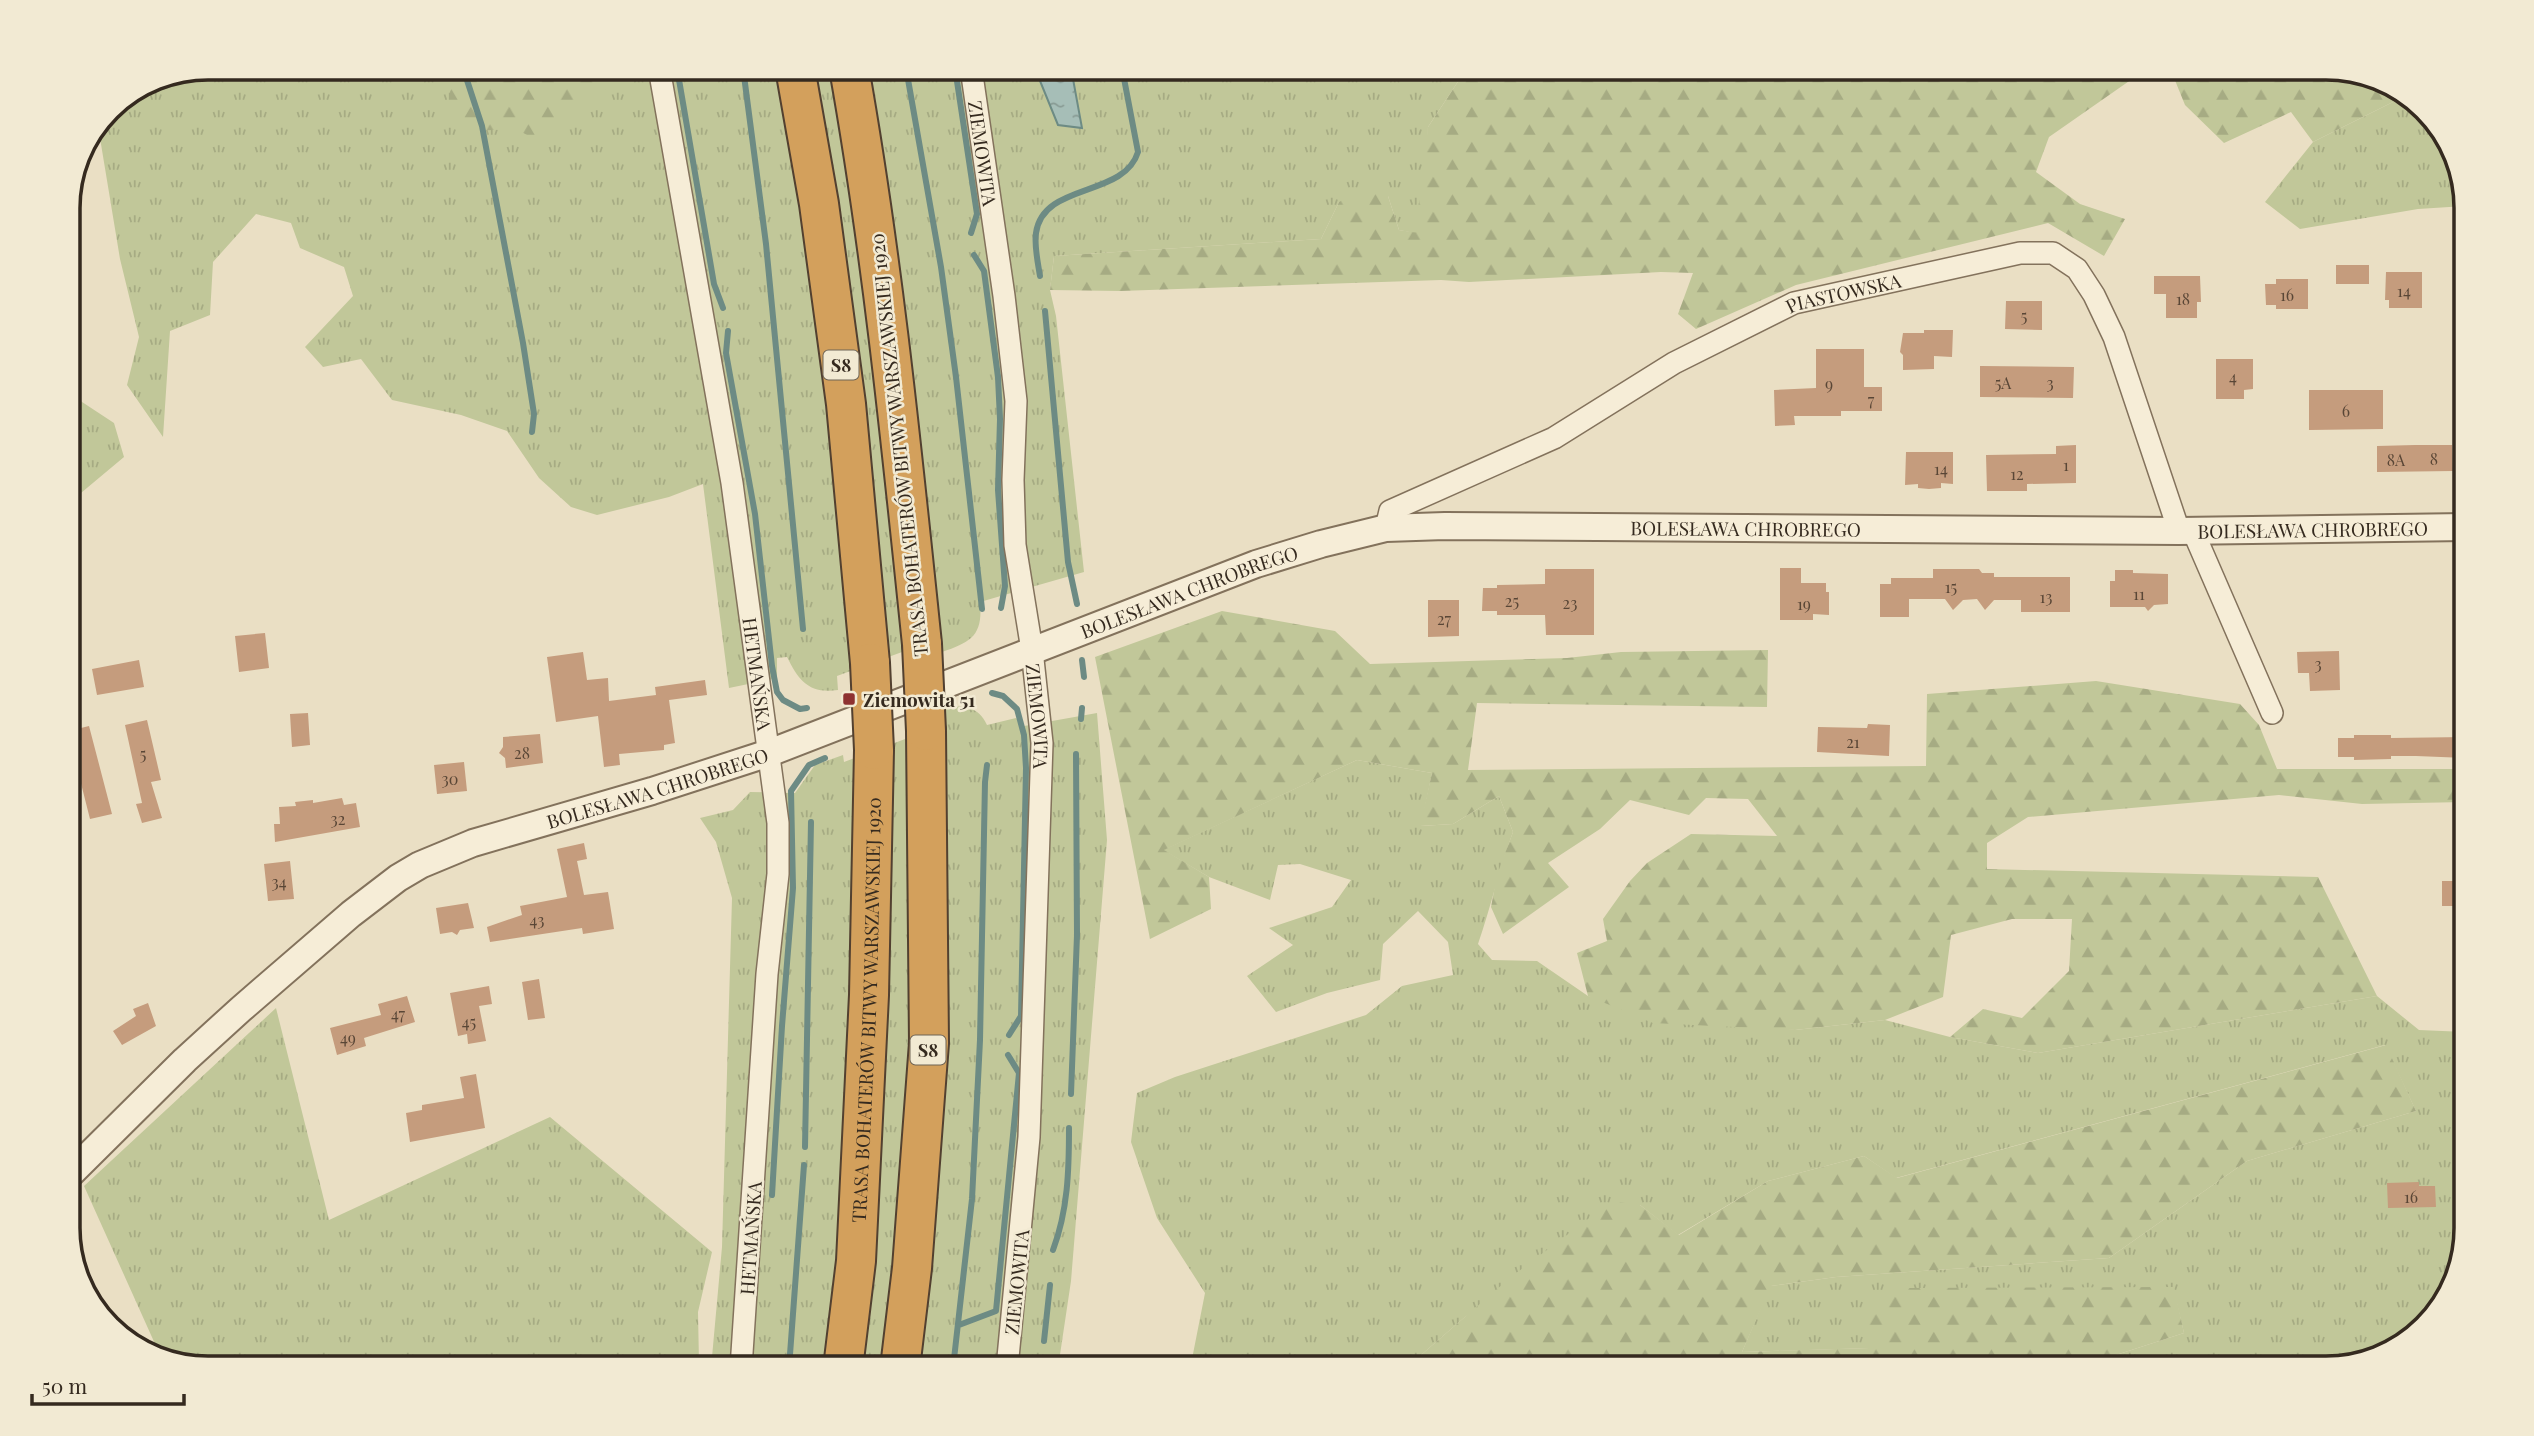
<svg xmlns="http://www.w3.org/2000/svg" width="2534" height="1436" font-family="'Playfair Display',serif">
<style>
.grass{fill:url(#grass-tufts)}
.forest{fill:url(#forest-firs)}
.water{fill:url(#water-ripples);stroke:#6d8b84;stroke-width:2}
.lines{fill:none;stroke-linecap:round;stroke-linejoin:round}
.stream{stroke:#6d8b84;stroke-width:6}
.building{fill:#c59c7d}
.minor-casing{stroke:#83725c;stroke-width:24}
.tertiary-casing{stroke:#83725c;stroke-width:30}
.motorway-casing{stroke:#524030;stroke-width:42}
.minor{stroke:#f6edd7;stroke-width:21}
.tertiary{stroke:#f6edd7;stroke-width:26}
.motorway{stroke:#d3a05c;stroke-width:38}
.motorway-bridge-casing{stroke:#524030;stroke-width:42;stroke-linecap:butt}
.motorway-bridge{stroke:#d3a05c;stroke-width:38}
.poi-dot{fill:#8e3231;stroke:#f2ead3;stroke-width:2.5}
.labels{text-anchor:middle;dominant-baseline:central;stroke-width:5;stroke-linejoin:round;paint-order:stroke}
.number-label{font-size:16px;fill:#594636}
.shield{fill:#f2ead3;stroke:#6e6455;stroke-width:2}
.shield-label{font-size:18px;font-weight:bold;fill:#352a1f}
.street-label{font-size:19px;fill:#352a1f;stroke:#f2ead3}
.poi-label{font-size:19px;font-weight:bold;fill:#352a1f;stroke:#f2ead3;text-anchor:start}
.rim{fill:none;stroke:#352a1f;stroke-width:3.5}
</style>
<defs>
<pattern id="grass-tufts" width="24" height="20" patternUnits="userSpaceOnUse" patternTransform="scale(1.75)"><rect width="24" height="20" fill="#c1c799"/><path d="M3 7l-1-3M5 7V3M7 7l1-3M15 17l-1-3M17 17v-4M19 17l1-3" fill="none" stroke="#a6ab83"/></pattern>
<pattern id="forest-firs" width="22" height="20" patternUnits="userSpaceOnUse" patternTransform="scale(1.75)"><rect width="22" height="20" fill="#c1c799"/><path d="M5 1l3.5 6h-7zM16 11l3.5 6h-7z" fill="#a6ab83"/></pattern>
<pattern id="water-ripples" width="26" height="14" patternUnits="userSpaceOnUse" patternTransform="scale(1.75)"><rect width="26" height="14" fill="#a6beb7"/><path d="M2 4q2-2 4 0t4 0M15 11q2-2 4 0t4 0" fill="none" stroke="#889b94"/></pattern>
</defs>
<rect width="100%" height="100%" fill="#eadfc4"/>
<!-- grass -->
<path class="grass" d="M208,68H1467L1428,127L1425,235L1399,230L1388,196L1339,202L1321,239L1054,256L1050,290L1056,316L1084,572L980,602C983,635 972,642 942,652L940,638L837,676L838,690C809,694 799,681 787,657L777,658V678L729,688L703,484L669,497L597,515L571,507L539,478L507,431L461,415L392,400L361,359L323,367L305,347L353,296L344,267L300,248L291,223L256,214L213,262L210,315L170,331L163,437L127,385L139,337L120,259L98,126L109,109L155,79Z
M2405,96L2447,138L2465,206L2418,209L2300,229L2265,202L2313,142Z
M79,400L114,423L124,457L69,503V401Z
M945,706C964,707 978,705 987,725L1016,718L1024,726L1097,713L1107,840L1071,1281L1058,1368H711L722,1247L732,898L716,842L700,818L733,810L750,792L795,793L815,765L843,755L844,762L945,724Z
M1357,760L1432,773L1421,826L1453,824L1499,796L1513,832C1499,869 1491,907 1478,944L1492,960L1537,961L1588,996L1795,1030L1885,1020L1950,1037L2038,1053L2377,996L2419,1030L2466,1032V1228L2447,1298L2396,1349L2326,1368H2085V1365L2184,1333L2173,1287L1870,1348L1742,1352L1770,1286L1836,1277L2109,1258L2247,1161L2416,1111L2385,1045L1896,1178L1864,1156L1768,1181L1678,1235L1640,1205L1465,1317L1406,1368H1198L1192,1359L1205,1293L1157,1218L1131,1142L1137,1093L1175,1077L1366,1015L1402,986L1453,975L1448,942L1418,911L1383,944L1380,980L1327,993L1276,1012L1247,976L1293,945L1269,928L1332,907L1351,880L1300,864L1278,865L1270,900L1209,877L1163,850Z
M276,1008L329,1220L550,1117L712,1252L698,1312L699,1363L696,1368H208L160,1355L84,1186Z
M1544,1361L1781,1366V1368H1552Z"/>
<!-- forest -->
<path class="forest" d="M451,68H595L609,87L573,109L540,142L516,129L470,131L449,107Z
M1467,68H2161L2145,70L2049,137L2036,172L2080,204L2125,219L2104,256L2048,223L1796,285L1696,329L1678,314L1693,273L1661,272L1469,282L1441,280L1120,291L1050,290L1054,256L1321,239L1339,202L1360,189L1388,196L1399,230L1425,234L1418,213L1428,127Z
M2170,68H2326L2396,87L2405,96L2313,142L2291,112L2224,143L2185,105Z
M1222,611L1335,631L1370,664L1567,658L1621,652L1768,650L1767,707L1477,703L1468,770L1926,766L1927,694L2096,681L2240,704L2259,725L2277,769H2466V802L2362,804L2279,795L2028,817L1987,843V869L2318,877L2377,996L2038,1053L1950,1037L1983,1009L2022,1018L2069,971L2072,919H2012L1951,935L1943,997L1885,1020L1795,1030L1653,1023L1588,996L1577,953L1607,941L1603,919L1630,881L1647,863L1691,834L1777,836L1748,799L1706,798L1689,815L1630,800L1600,829L1548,863L1569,887L1503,934L1491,907L1497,875L1513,832L1499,796L1453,824L1420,826L1432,773L1357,760L1164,850L1209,877L1211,909L1150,939L1095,657Z
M2386,1045L2416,1111L2247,1161L2109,1258L1836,1277L1771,1286L1742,1352L1869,1348L1867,1295L1909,1288L2174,1287L2184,1333L2085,1365V1368H1781V1366L1546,1361L1552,1368H1406L1511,1277L1612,1201L1640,1205L1679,1235L1768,1181L1864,1156L1897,1178Z"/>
<!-- water -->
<path class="water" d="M1027,68H1071L1082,128L1058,125L1036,71H1028Z"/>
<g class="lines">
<!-- stream -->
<path class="stream" d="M463,68L482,126L523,343L534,414L532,432
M677,68L714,284L723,308
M743,68L766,244L803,629
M906,68L941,267L956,377L982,609
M955,68L977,214L971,233
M974,255L984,271L998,377L1000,419L998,490L1005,586L1001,608
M1040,276C1038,263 1034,246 1036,233C1043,182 1124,198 1138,152L1122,68
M1045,311L1068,562L1077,604
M728,331L726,353L755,514L772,666L777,692L783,700L800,709L807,708
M1082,660L1084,677
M992,693L1003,696L1017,709L1024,735L1026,768L1021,1016L1009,1035
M1081,719L1082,708
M1071,1094L1077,935L1076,754
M805,1147L811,822
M772,1195L782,1026L793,888L791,791L809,765L825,758
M1053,1250C1068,1210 1069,1170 1069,1128
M959,1325L996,1311L1019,1073L1008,1055
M1044,1341L1050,1285
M789,1368L804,1165
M953,1368L972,1199L980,1040L985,782L987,765"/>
</g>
<!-- building -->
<path class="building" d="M2336,265H2369V284H2336Z
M2386,272H2422V308H2389V300H2385Z
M2154,276H2200L2201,302H2197V318H2166V294H2154Z
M2276,279H2308V309H2276V305H2266L2265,284H2276Z
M2006,301H2042V330L2005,329Z
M1924,330H1953L1952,357L1934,356V369L1903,370V355L1900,352L1903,333H1924Z
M1816,349H1864V387H1882V411H1841V416H1794L1795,425L1775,426L1774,390L1816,388Z
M2216,359H2253V389L2244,390V399H2216Z
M1980,366L2074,367L2073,398L1980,397Z
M2309,390H2383V429L2309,430Z
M2076,445V483L2027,484V491H1987L1986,455L2056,454V446Z
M2415,445H2452L2453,471L2377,472V446Z
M1906,452H1953V484L1941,483V488L1929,489L1918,488V484L1905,485Z
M1780,568H1801V583H1826V592H1829V615L1813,614V620H1780Z
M1545,569H1594V635H1546L1545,615H1497V611H1482L1483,588H1497V585L1545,584Z
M1933,569H1979L1982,573H1994V577H2070V612H2021V600H1994L1985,610L1977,599L1963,600L1953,610L1945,599H1909V617H1880V584H1891V578H1933Z
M2115,570H2133V573L2168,574V604L2154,605L2148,611L2145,607H2110V581H2115Z
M1428,600H1459V636L1428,637Z
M265,633L269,668L239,672L235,636Z
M2339,651L2340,690L2310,691L2309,673H2298L2297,652Z
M583,652L587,680L608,678L609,701L656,695L655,687L705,680L707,695L669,700L675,743L664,745V750L619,754L620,765L604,767L598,716L556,722L547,657Z
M139,660L144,687L97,695L92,669Z
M308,713L310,745L292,747L290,714Z
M147,720L161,780L151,782L162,818L142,823L136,804L142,803L125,725Z
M1868,724L1890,725L1889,756L1817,752L1818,727L1867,728Z
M89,726L112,814L90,819L69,736V731Z
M540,734L543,763L506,768L505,758L499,753L503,747V737Z
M2354,735H2391V738L2466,737V758L2416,756H2391V759L2354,760V757H2338V738H2354Z
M464,762L467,791L437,794L434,765Z
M342,798L344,805L356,803L360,827L275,842L274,824H280L279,807L296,806L295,802L313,800V803Z
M584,843L587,859L577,861L584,895L608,892L614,929L583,934L582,928L490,942L487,927L522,915L520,906L567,897L557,849Z
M290,861L294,899L268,901L264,864Z
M2442,881H2466V906H2442Z
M468,903L474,928L460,930L457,935L452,932L440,934L436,908Z
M539,979L545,1018L528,1020L522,982Z
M489,986L492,1004L479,1006L486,1041L468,1044L467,1034L458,1036L450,993Z
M407,996L415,1022L364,1038L366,1046L337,1055L330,1028L381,1015L378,1004Z
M148,1003L156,1026L122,1045L113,1031L136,1016L133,1009Z
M476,1074L485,1128L410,1142L406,1113L422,1110V1105L464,1098L460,1077Z
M2419,1182V1186H2435L2436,1207L2388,1208L2387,1183Z"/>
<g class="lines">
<!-- minor casing -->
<g class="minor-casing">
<g id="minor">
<path id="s1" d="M659,68L732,483L778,823V874L767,974L741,1368"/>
<path id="s2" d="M971,68L1004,296L1016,401L1013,480L1015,545L1032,650L1042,743L1029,1137L1007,1368"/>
<path id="s3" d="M1386,528L1390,511L1554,438L1674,363L1794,303L2020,253H2053L2077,269L2094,295L2114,337L2179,531"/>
<path d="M2193,531L2272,713"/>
</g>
</g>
<!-- tertiary casing -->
<g class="tertiary-casing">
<g id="tertiary">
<path id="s4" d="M69,1175L185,1060L241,1009L351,914L398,878L420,865L473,843L652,791L769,753L1256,564L1321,544L1386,528L1445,526L2179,531L2466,527"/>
</g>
</g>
<!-- motorway casing -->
<g class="motorway-casing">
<g id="motorway">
<path d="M795,68L819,204L846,404L870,663"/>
<path d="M849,68C883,259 902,452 922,644"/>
<path id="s5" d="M843,1368L856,1261L869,995L874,750"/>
<path d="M900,1368L912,1268L929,1043L926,731"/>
</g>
</g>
<!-- minor -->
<use href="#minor" class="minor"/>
<!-- tertiary -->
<use href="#tertiary" class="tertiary"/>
<!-- motorway -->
<use href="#motorway" class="motorway"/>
<!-- motorway-bridge casing -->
<g class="motorway-bridge-casing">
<path id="motorway-bridge" d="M922,644L926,731
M870,663L874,750"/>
</g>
<!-- motorway-bridge -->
<use href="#motorway-bridge" class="motorway-bridge"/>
</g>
<!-- markers -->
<rect class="poi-dot" x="842" y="692" width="14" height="14" rx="3.5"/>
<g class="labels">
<!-- number labels -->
<g class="number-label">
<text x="2404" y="290">14</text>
<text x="2287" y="294">16</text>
<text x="2183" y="298">18</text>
<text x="2024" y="315">5</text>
<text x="2233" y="376">4</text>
<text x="2003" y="382">5A</text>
<text x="2050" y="382">3</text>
<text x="1829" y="383">9</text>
<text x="1871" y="399">7</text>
<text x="2346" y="410">6</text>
<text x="2434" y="458">8</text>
<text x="2396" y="459">8A</text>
<text x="2066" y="464">1</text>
<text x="1941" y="468">14</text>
<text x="2017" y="473">12</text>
<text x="1951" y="586">15</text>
<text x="2139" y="593">11</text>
<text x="2046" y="596">13</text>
<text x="1512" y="600">25</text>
<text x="1570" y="602">23</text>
<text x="1804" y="603">19</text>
<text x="1444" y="618">27</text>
<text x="2318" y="663">3</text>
<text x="1853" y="741">21</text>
<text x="522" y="752">28</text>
<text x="143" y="753">5</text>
<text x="450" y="778">30</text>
<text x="338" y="818">32</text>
<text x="279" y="881">34</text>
<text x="537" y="919">43</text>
<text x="398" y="1013">47</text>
<text x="469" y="1021">45</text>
<text x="348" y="1037">49</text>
<text x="2411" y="1196">16</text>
</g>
<!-- shield labels -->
<g class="shield">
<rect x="823.5" y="350.5" width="35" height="29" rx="5"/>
<rect x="910.5" y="1035.5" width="35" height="29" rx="5"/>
</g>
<g class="shield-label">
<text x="841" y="365">S8</text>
<text x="928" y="1050">S8</text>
</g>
<!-- street labels -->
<g class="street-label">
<text stroke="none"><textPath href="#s2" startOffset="86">ZIEMOWITA</textPath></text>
<text stroke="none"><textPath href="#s3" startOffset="523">PIASTOWSKA</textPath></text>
<text transform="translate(898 445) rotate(-96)">TRASA BOHATERÓW BITWY WARSZAWSKIEJ 1920</text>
<text stroke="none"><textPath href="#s4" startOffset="1853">BOLESŁAWA CHROBREGO</textPath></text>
<text stroke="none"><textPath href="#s4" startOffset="2420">BOLESŁAWA CHROBREGO</textPath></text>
<text stroke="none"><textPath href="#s4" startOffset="1286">BOLESŁAWA CHROBREGO</textPath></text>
<text stroke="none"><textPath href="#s1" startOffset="614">HETMAŃSKA</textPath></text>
<text stroke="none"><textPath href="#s2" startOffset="653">ZIEMOWITA</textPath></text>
<text stroke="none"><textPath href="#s4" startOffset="719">BOLESŁAWA CHROBREGO</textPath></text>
<text stroke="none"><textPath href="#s5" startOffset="359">TRASA BOHATERÓW BITWY WARSZAWSKIEJ 1920</textPath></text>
<text transform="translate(750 1238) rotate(-86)">HETMAŃSKA</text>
<text transform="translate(1016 1282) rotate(-84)">ZIEMOWITA</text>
</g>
<!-- poi labels -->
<g class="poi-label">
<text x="863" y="699">Ziemowita 51</text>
</g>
</g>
<!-- crop -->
<path d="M0 0H2534V1436H0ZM208 80H2326A128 128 0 0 1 2454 208V1228A128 128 0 0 1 2326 1356H208A128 128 0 0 1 80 1228V208A128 128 0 0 1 208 80Z" fill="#f2ead3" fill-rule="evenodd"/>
<path class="rim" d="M208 80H2326A128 128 0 0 1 2454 208V1228A128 128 0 0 1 2326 1356H208A128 128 0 0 1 80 1228V208A128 128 0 0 1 208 80Z"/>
<!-- scale -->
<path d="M32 1394v10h152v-10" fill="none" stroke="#352a1f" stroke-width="3.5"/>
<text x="42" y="1394" font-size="21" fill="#352a1f" stroke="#f2ead3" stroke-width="5" paint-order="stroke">50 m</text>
</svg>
